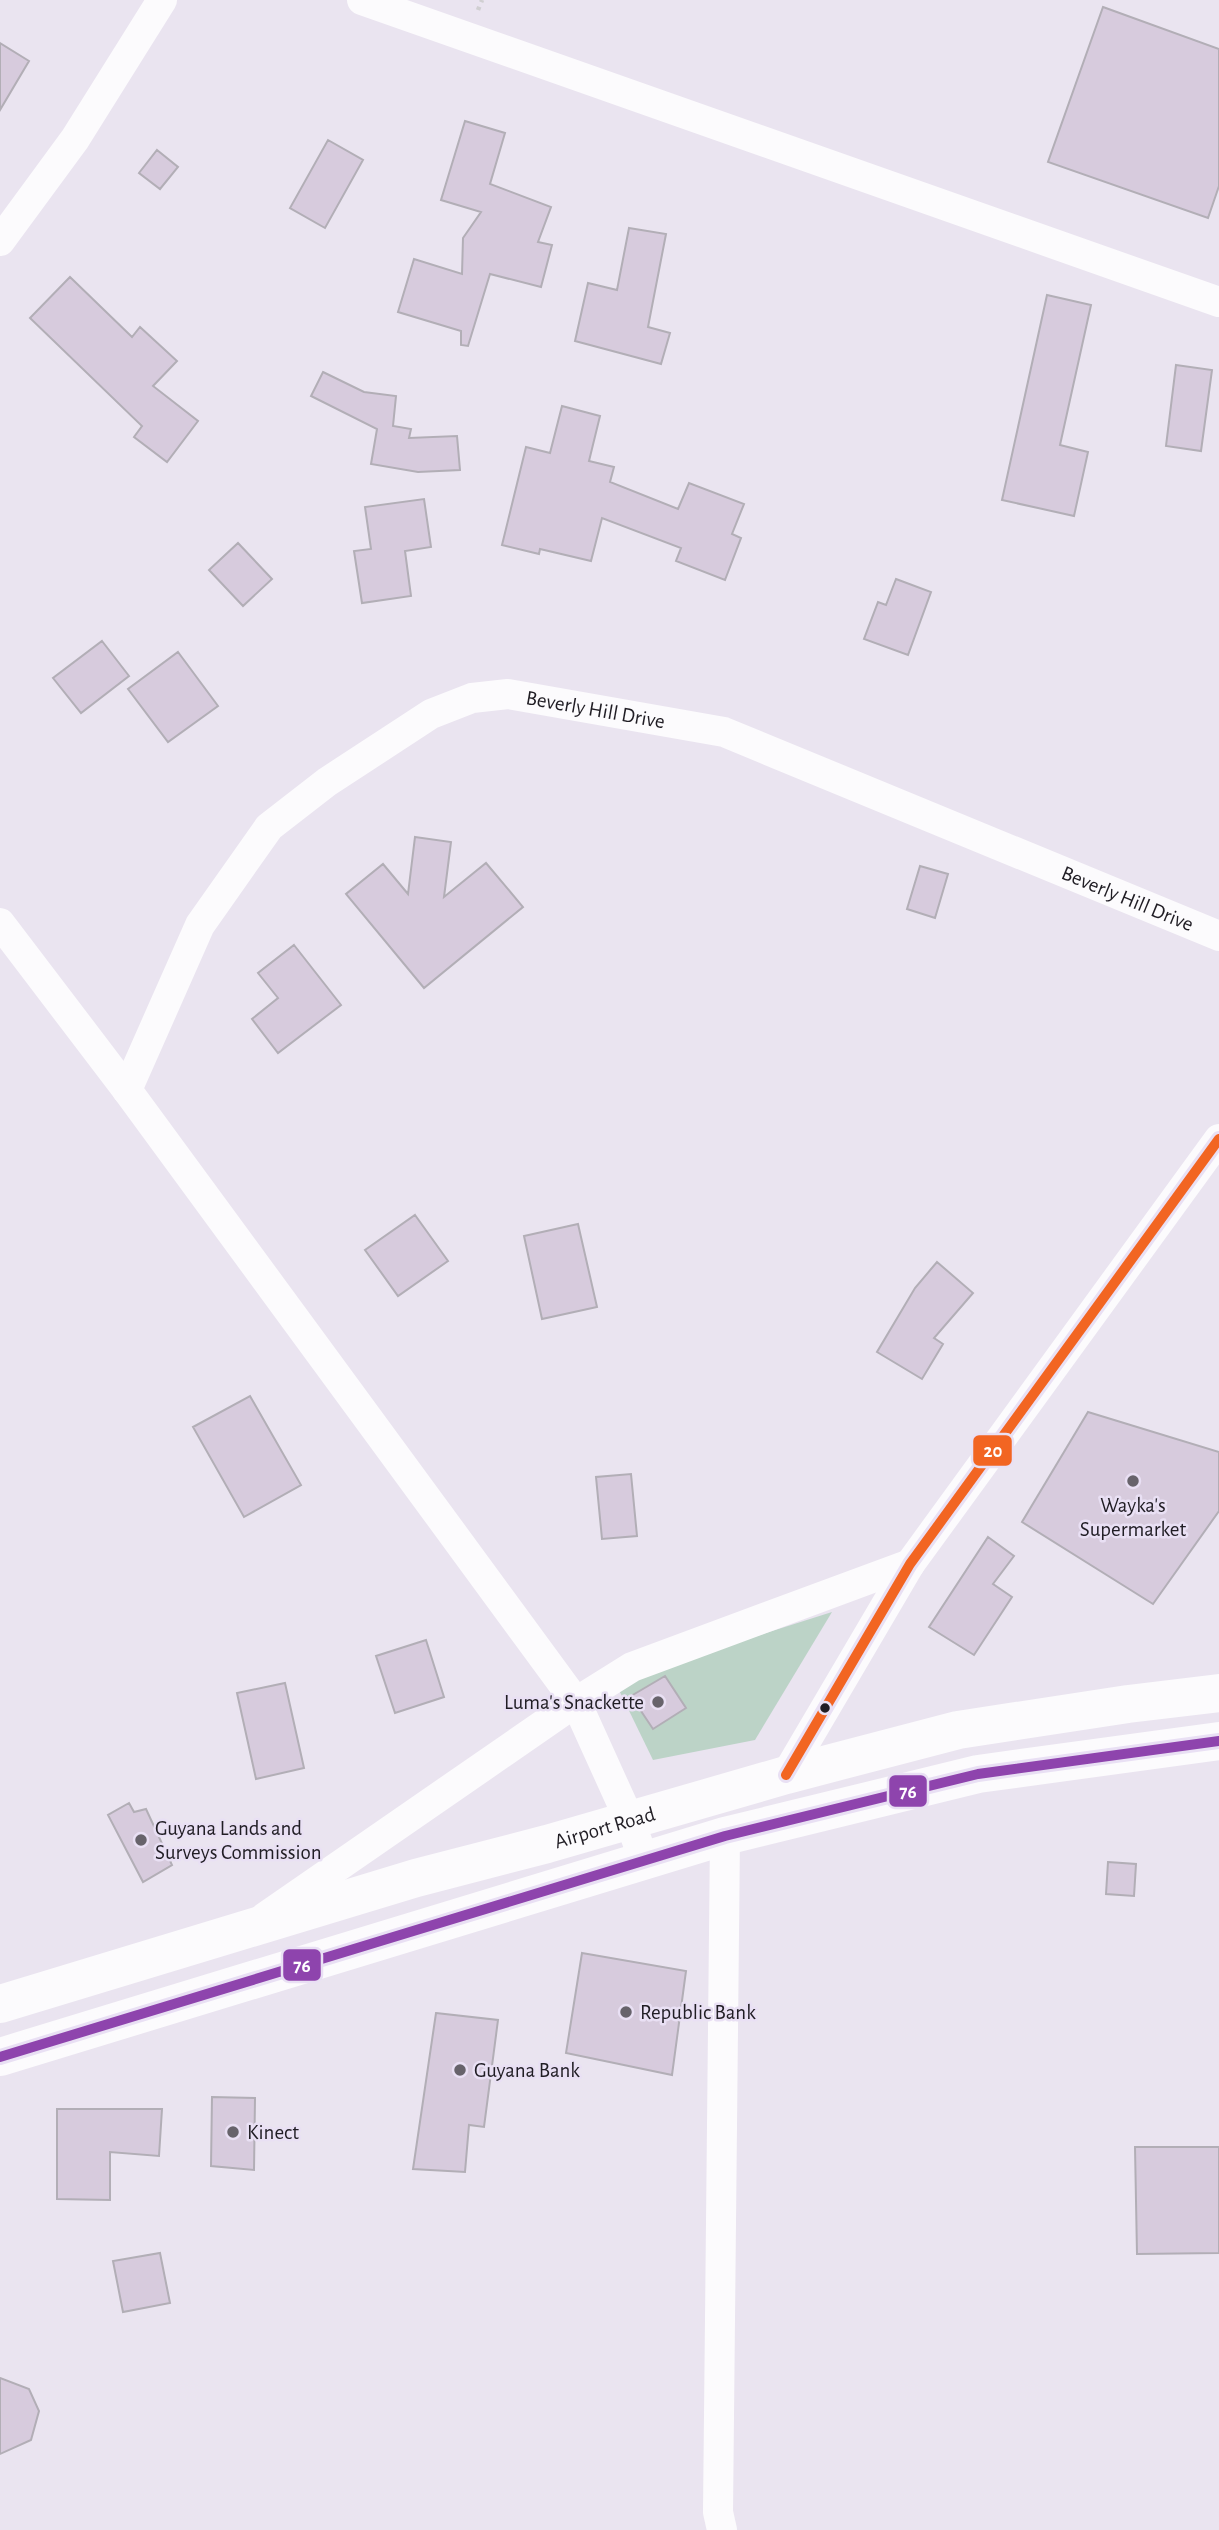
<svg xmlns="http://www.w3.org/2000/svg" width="1219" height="2530" font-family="'Alegreya Sans',sans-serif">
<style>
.green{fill:#bcd3c7}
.building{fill:#d7cbdd;stroke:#b2aeb6;stroke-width:2}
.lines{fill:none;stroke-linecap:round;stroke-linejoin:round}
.path{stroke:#d0cfd1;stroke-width:4.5;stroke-dasharray:3.5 5;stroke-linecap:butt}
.street{stroke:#fcfbfd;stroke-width:30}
.secondary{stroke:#fcfbfd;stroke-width:38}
.bus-1-casing{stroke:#e9e0f4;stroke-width:16}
.bus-2-casing{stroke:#e9e0f4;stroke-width:16}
.bus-1{stroke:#f26522;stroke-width:10}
.bus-2{stroke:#8e44ad;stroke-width:10}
.poi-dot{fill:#67636b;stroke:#e9e0f4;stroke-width:2.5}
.bus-dot{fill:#201d24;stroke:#e9e0f4;stroke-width:2.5}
.labels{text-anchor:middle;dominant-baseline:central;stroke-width:5;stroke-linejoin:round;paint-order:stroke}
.street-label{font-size:21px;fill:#201d24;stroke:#e9e0f4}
.poi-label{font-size:21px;fill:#201d24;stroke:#e9e0f4;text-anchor:start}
.line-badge{stroke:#e9e0f4;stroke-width:2.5}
.badge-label{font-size:19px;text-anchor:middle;font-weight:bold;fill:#fff}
</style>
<rect width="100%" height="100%" fill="#eae4f0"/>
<!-- green -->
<path class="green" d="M832,1612L755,1740L653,1760L617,1686L641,1673Z"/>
<!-- building -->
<path class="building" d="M1103,7L1219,49V186L1208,218L1048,162Z
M0,43L29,61L0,110Z
M465,121L505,133L490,184L551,207L538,242L552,245L541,287L490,274L468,346L461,345V331L398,312L414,259L462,274L463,238L481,212L441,200Z
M328,140L363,160L325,228L290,208Z
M157,150L178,167L160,189L139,173Z
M629,228L666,234L648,327L670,333L661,364L575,341L588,283L617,290Z
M70,277L132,337L140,327L177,361L153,386L198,421L167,462L134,437L142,426L30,318Z
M1047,295L1091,305L1060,445L1088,452L1074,516L1002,500Z
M1176,365L1212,370L1201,451L1166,446Z
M323,372L364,392L396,396L393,426L411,429L409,438L457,436L460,470L418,472L371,464L377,429L311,396Z
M562,406L600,416L589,461L614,467L610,482L678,509L689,483L744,504L732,534L741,538L725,580L676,561L681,548L602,518L591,561L540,549L539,554L502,545L526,447L550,453Z
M424,499L431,547L405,551L411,596L362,603L354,551L371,549L365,507Z
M238,543L272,579L243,606L209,570Z
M896,579L931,592L908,655L864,639L878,602L886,605Z
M102,641L129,676L81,713L53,678Z
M178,652L218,706L168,742L128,689Z
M415,837L451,842L444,897L486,863L523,907L424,988L346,894L383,864L408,894Z
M920,866L948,874L935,918L907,909Z
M294,945L341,1005L278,1053L252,1019L278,998L258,973Z
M415,1215L448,1261L398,1296L365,1250Z
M578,1224L597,1307L542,1319L524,1236Z
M937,1262L973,1293L934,1338L943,1344L922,1379L877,1352L915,1288Z
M250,1396L301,1485L244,1517L193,1427Z
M1088,1412L1219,1452V1511L1153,1604L1022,1522Z
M631,1474L637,1536L602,1539L596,1477Z
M988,1537L1014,1556L993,1584L1012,1597L974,1655L929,1627Z
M426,1640L444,1697L395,1713L376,1656Z
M665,1676L686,1708L653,1729L631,1696Z
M285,1683L304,1768L256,1779L237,1693Z
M129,1803L134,1812L146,1809L172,1865L143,1882L108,1815Z
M1108,1862L1136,1864L1134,1896L1106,1894Z
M582,1953L686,1971L672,2075L566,2053Z
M436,2013L498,2020L484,2127L469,2125L465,2172L413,2169Z
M212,2097L255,2098L254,2170L211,2166Z
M57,2109H162L159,2156L110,2152V2200L57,2199Z
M1135,2147H1219V2253L1137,2254Z
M160,2253L170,2303L123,2312L113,2261Z
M0,2378L29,2389L39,2411L31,2440L0,2454Z"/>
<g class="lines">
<!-- path -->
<path class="path" d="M478,10L482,0"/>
<!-- street -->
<g class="street">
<path d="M362,0L1219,302"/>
<path d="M0,241L75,139L162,0"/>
<path d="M0,923L127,1090L576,1702L629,1819L644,1860"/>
<path id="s1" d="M127,1090L200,925L269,827L327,782L431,714L472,698L508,694L724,732L1219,936"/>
<path d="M786,1775L910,1564L1219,1139"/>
<path d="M265,1917L576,1702L632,1667L910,1564"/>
<path d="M722,2530L718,2512L725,1836"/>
</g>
<!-- secondary -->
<g class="secondary">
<path id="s2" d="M0,2004L416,1878L547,1844L786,1775L958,1730L1128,1704L1219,1693"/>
<path d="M0,2057L725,1836L978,1774L1219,1741"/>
</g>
<!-- bus-1 casing -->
<g class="bus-1-casing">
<path id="bus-1" d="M786,1775L910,1564L1219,1139"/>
</g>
<!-- bus-2 casing -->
<g class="bus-2-casing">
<path id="bus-2" d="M0,2057L725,1836L978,1774L1219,1741"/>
</g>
<!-- bus-1 -->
<use href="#bus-1" class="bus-1"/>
<!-- bus-2 -->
<use href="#bus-2" class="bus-2"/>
</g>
<!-- markers -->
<g class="poi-dot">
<circle cx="1133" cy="1481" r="7"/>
<circle cx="658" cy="1702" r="7"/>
<circle cx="141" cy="1840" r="7"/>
<circle cx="626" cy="2012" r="7"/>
<circle cx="460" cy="2070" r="7"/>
<circle cx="233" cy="2132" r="7"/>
</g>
<circle class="bus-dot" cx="825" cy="1708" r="6"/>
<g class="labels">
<!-- street labels -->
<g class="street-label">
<text stroke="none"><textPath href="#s1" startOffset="667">Beverly Hill Drive</textPath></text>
<text stroke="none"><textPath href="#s1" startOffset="1234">Beverly Hill Drive</textPath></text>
<text stroke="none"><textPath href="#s2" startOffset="630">Airport Road</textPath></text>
</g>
<!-- poi labels -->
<g class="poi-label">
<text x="1133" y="1505" text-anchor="middle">Wayka's<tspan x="1133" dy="24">Supermarket</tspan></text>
<text x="644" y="1702" text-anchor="end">Luma's Snackette</text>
<text x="155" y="1828">Guyana Lands and<tspan x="155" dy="24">Surveys Commission</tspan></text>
<text x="640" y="2012">Republic Bank</text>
<text x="474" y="2070">Guyana Bank</text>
<text x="247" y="2132">Kinect</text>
</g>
</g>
<g class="line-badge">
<rect x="972" y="1434" width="41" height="33" rx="7" fill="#f26522"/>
<rect x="888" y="1774" width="40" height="34" rx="7" fill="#8e44ad"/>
<rect x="282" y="1948" width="40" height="34" rx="7" fill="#8e44ad"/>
</g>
<g class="badge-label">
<text x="993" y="1457">20</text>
<text x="908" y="1798">76</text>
<text x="302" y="1972">76</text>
</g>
</svg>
